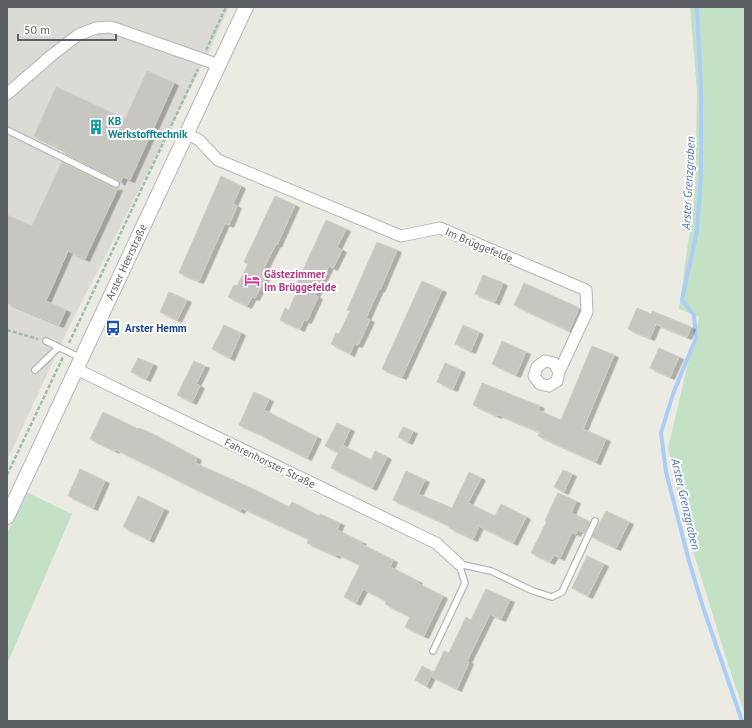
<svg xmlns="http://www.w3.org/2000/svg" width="752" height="728" font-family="'PT Sans',sans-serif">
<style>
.industrial{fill:#dbdad5}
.grass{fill:#c2e1c5}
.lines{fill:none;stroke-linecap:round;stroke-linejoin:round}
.stream{stroke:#aacef6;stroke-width:4}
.building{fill:#c8c6c0;stroke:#d0cdc2;filter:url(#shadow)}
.service-casing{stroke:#b3b5b9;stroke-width:8}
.minor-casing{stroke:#b3b5b9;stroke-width:13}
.tertiary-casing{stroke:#b3b5b9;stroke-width:16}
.path{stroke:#9bbfa9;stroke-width:2.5;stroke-dasharray:4 2;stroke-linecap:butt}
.service{stroke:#fff;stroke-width:5.5}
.minor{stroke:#fff;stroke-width:11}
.tertiary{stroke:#fff;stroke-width:14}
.labels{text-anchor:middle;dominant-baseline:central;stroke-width:4;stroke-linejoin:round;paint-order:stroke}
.culture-label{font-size:11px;font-weight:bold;fill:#0d838f;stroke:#fff;text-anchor:start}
.street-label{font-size:11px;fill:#5b5e62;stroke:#fff}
.hotel-label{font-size:11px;font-weight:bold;fill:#b23c85;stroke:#fff;text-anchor:start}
.transit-label{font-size:11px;font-weight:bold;fill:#164399;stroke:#fff;text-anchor:start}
.water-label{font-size:12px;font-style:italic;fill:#4c74ae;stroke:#fff}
</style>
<defs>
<filter id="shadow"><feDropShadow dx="4.5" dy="2.5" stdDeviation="0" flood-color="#0004"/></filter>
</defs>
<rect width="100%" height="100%" fill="#ecebe3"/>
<!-- industrial -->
<path class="industrial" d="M7,7H229L207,56L67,331L7,461Z"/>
<!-- grass -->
<path class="grass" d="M690,7H745V714L726,658L697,563L688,539L668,448L699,317L679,309L695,192L697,91Z
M26,492L72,514L7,664V534Z"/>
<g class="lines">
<!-- stream -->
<path class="stream" d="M697,7L701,91V174L697,231L682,300L694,315L696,338L673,394L661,433L666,472L689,561L703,607L742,721"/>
</g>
<!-- building -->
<path class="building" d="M147,71L174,83L130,180L123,177L120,183L118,180L65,154L66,151L34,136L56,87L125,119Z
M62,162L114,188H118L85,259L68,251L46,301L66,310L59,325L7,303V215L32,226Z
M221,176L241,186L233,204L237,206L229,225L225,223L199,281L179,273Z
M275,196L295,205L277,245L276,244L263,270L268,272L255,298L252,297L247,306L228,297L234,285L237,286L248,264L244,262Z
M326,220L346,229L337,247L342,250L333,268L329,266L315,295L318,297L307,321L304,320L300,329L280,320L285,308L289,310L298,288L295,287Z
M377,242L397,250L380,290L379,289L366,318L370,320L358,345L354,344L350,354L331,344L336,333L339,334L350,311L347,310Z
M483,275L503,283L495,302L475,294Z
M422,281L442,290L402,377L382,369Z
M524,283L579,308L569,331L514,305Z
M169,292L187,300L177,320L160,312Z
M637,308L651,314L652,311L691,327L687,337L656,324L650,338L628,329Z
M224,325L241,333L230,358L212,349Z
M463,325L479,332L471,351L455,344Z
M502,341L526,352L516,375L492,364Z
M592,346L614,355L583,429L606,439L596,462L538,436L540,432L497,414V416L473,405L482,383L540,406L538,410L561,420Z
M659,348L679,357L670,377L650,368Z
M138,358L153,364L146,379L131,372Z
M194,361L205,366L196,384L200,386L192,402L177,395Z
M445,363L461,370L453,389L437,382Z
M254,392L269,399L264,410L317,437L307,458L264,437L265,436L239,425Z
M103,412L138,429L139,428L151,433L197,458L195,463L251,488L289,507L292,502L319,516L320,514L340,523L337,530L362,542L361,544L393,560L390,567L418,581L417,583L443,596L424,636L405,627L410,617L385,604L386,601L363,589L356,603L344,597L360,565L337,554L336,556L307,543L309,539L242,508L240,511L115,449V451L90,439Z
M337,423L350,429L339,453L325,446Z
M403,427L413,431L408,442L398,437Z
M342,445L371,460L375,451L387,457L372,488L331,468Z
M80,469L105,481L93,508L68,496Z
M563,470L572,474L564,492L554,487Z
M406,471L425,480L418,494L452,508L469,472L481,478L468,503L495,516L501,504L526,517L513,543L479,526L473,539L449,528L450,526L393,500Z
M558,493L576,501L571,513L590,522L585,533L578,530L576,534L572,532L560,558L554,555L550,562L531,553L547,521L545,520Z
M138,496L164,509L149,540L123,527Z
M606,511L629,522L616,548L592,537Z
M587,556L604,564L588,596L572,588Z
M486,589L510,600L501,619L490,614L467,661L469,662L457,689L432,677L444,651L449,653L466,617L471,620Z
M422,666L433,672L426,686L415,680Z"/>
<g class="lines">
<!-- service casing -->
<g class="service-casing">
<path id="service" d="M7,130L116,184
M46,341L81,358
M35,370L58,348
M459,564L491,571L533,591L552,597L562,592L595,521
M433,651L465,583L459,564"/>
</g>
<!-- minor casing -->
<g class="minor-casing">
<path id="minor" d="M7,94L52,55L78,35L96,28L111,27L219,65
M186,133L199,140L218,160L401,236L440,228L586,290L587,312L559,372L554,363L545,361L537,367L534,376L540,384L549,386L557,381L559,372
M76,369L436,543L459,564"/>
</g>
<!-- tertiary casing -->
<g class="tertiary-casing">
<path id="tertiary" d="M7,517L246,7"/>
</g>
<!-- path -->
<path class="path" d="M206,50L226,7
M7,330L38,339
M69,343L198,69
M7,475L63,357"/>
<!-- service -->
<use href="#service" class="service"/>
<!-- minor -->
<use href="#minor" class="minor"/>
<!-- tertiary -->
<use href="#tertiary" class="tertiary"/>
</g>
<!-- icons -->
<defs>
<g id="building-bare" transform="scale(1.2)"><path d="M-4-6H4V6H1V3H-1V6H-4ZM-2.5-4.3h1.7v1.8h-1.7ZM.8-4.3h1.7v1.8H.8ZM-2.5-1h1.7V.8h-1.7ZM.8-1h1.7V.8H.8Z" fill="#0f9aa8" stroke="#fff" stroke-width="2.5" paint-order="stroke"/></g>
<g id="hotel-bare" transform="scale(1.2)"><path d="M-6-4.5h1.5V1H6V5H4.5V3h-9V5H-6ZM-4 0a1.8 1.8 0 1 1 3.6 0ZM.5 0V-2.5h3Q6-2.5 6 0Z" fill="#d1479c" stroke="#fff" stroke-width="2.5" paint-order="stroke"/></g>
<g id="bus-bare" transform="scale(1.2)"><path d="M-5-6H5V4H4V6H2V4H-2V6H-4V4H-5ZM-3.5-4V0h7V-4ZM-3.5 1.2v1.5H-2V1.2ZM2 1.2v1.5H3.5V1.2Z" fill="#1a4fb4" stroke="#fff" stroke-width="2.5" paint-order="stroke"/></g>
</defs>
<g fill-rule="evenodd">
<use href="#building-bare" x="96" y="127"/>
<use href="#hotel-bare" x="252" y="280"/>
<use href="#bus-bare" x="113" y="328"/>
</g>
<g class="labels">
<!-- culture labels -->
<g class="culture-label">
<text x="108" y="121">KB<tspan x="108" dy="13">Werkstofftechnik</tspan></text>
</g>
<!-- street labels -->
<g class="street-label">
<text transform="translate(479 245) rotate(23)">Im Brüggefelde</text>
<text transform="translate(126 262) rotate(-65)">Arster Heerstraße</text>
<text transform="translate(270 463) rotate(26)">Fahrenhorster Straße</text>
</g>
<!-- hotel labels -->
<g class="hotel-label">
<text x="264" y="274">Gästezimmer<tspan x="264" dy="13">Im Brüggefelde</tspan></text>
</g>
<!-- transit labels -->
<g class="transit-label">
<text x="125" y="328">Arster Hemm</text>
</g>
<!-- water labels -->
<g class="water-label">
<text transform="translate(688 183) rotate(-87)">Arster Grenzgraben</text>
<text transform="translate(686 504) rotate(77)">Arster Grenzgraben</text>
</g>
</g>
<!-- border -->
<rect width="752" height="728" fill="none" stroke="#5b5e62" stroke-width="16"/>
<!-- scale -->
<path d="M18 34v6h98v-6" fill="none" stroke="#5b5e62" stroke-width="2"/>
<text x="24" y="34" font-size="12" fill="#5b5e62" stroke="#ffffff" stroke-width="3" paint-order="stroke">50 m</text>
</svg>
